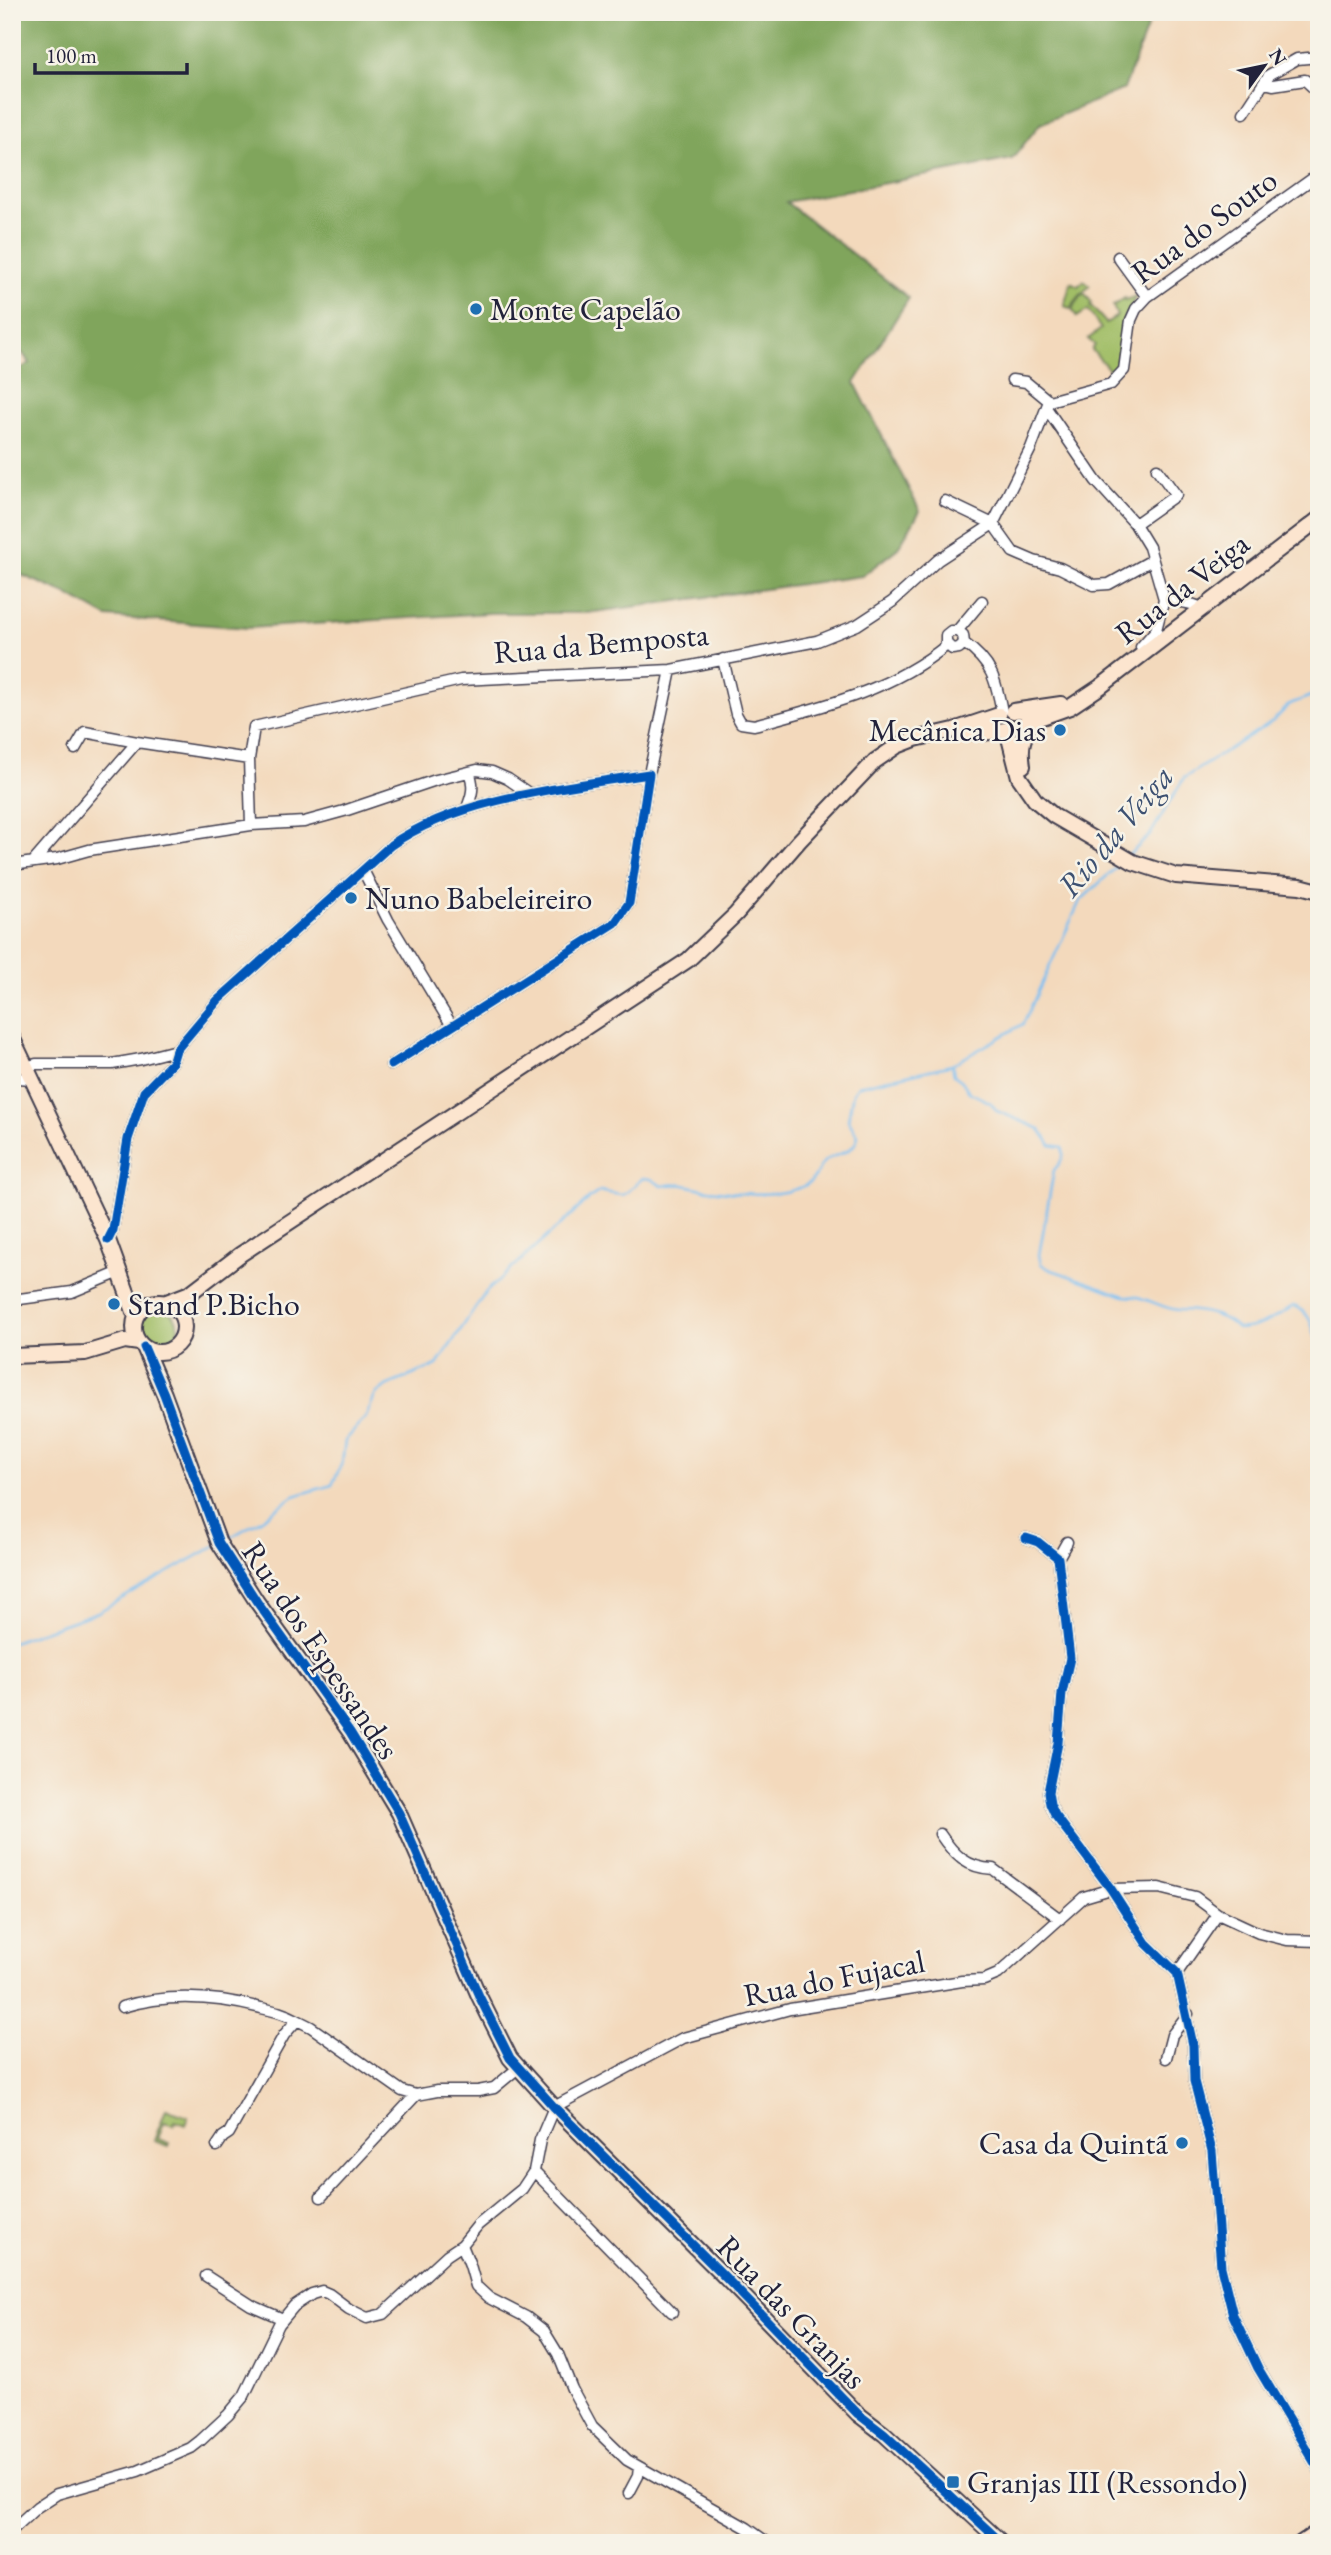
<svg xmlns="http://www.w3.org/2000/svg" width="1331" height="2555" font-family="'EB Garamond',serif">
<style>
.green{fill:#a1be66;stroke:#627050;stroke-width:2}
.forest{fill:#80a55b;stroke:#51644b;stroke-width:2}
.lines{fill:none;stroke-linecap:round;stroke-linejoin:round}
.stream{stroke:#7bbff1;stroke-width:2.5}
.street-casing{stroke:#413d4e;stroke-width:13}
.secondary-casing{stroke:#413d4e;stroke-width:18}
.street{stroke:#fff;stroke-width:10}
.secondary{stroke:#fce5cf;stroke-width:14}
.cycleway-casing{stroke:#f7f3e8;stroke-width:13}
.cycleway{stroke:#0057b8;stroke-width:9}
.poi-dot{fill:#1f6fb2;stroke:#f7f3e8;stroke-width:2.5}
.labels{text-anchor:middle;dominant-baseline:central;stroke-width:5;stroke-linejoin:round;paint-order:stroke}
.street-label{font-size:32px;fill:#22223b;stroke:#f7f3e8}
.poi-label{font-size:32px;fill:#22223b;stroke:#f7f3e8;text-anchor:start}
.water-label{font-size:33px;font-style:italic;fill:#3d5172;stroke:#f7f3e8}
</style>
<rect width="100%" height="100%" fill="#f7f3e8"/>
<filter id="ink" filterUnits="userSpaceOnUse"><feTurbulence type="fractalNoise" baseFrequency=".0143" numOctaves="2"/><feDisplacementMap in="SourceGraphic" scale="14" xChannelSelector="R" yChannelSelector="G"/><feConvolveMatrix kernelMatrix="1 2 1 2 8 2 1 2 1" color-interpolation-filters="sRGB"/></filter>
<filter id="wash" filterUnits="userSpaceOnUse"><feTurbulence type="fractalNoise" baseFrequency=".00686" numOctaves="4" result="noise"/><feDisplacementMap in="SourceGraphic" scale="28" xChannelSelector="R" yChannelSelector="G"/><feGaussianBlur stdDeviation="1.57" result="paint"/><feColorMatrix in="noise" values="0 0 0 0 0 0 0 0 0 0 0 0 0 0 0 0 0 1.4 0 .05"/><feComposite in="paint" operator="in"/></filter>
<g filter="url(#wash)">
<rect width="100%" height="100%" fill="#f3d9bc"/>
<!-- green -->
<path class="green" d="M1084,281L1090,286L1082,293L1070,308L1064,306L1071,282L1078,286Z
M1083,294H1085L1092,303L1090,305L1106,323L1117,316L1113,306L1125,298L1126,300L1136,296L1122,325L1117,367L1112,373L1092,350L1095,345L1088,339L1101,329L1088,310L1077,317L1072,309Z
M140 1328a19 19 0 1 1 38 0a19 19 0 1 1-38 0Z
M166,2109L188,2117L185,2125L175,2121L174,2125L164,2122L158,2139L169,2143L168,2146L154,2141Z"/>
<!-- forest -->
<path class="forest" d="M12,12H1153L1124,89L1040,124L1012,159L786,202L909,298L855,383L920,511L898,548L862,576L587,613H490L248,628L107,617L64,593L12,571V374L30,363L12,340Z"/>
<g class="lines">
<!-- stream -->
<path class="stream" d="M1129,855L1150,835L1184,778L1273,721L1290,704L1319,693
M952,1065L954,1075L962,1081L969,1092L991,1103L997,1111L1040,1129L1051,1145L1062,1147C1066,1157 1060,1163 1054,1170L1039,1255L1041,1264L1049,1269C1073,1277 1097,1286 1121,1295C1126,1297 1131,1296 1137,1297C1150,1300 1165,1309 1178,1310C1199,1310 1222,1313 1238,1329C1261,1328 1275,1318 1293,1306C1312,1311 1313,1331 1319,1347
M224,1541L259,1521L294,1496L332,1485L342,1463L345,1441L365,1418L376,1394L386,1386L437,1365L486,1292L591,1197L600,1191C633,1198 619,1197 643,1178L651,1179L662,1186C685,1182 688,1187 709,1190C739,1193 779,1199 806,1185C817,1180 817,1167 826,1160C839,1152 854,1154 858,1136L848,1120L853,1093L858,1086L952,1065L1023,1024L1080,901L1122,862
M12,1642L98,1612L215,1546"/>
</g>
</g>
<g filter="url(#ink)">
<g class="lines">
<!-- street casing -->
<g class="street-casing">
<path id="street" d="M1265,83L1273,85L1305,80L1319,93
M1244,113L1269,75L1297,59L1319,57
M1118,257L1147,297
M1012,380L1026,382L1049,401
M1049,401L1111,384L1124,370L1131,320L1136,309L1147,297L1319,174
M1047,409L1096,481L1135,524L1149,547L1164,599L1156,630L1141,647L1143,654
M945,501L993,524L1013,552L1034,561L1060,568L1094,585L1109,584L1152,560
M1135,524L1176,495L1157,469
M1164,599C1176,603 1191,601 1201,608
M957,631L963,635L964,643L959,648L952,649L946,643V635L951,631H957L982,601
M964,643C992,663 996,680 1002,712
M723,659L736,714L741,723L754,725C822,707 891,691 947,645
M137,742L249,759L251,825
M249,759L254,727L461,680L671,670L817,641L857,625L892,602L938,560L993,524L1031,448L1049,401
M649,774L671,670
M466,810C472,796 475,786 469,772
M34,861L137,742L85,732L75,749
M12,865L57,859L89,850L251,825L304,822L344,811L436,780L477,770L492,772L508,779L530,794
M363,870L388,920L452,1026
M26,1067L36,1064H112L141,1059L176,1050
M12,1073L18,1078L31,1079
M108,1240L113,1230L128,1139L144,1092L172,1063L176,1050L218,1000L391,845C459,797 568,787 649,774L629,903L615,923L391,1065
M12,1300L72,1292L120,1272
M1026,1538L1038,1542L1058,1558L1070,1658L1062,1693L1058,1743L1048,1792L1050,1804L1055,1815L1111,1889L1146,1943L1177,1973L1193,2045L1194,2081L1212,2151L1221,2267L1233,2315L1258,2368L1319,2470
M1058,1558L1067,1542
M940,1834C954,1855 967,1868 993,1869L1060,1919
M1177,1973L1218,1914
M122,2007C168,1993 215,1996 261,2008C275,2011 284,2013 297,2020
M1166,2058L1172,2035L1188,2014
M217,2146L223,2137L229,2133L284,2035L297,2020L311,2027L402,2091L416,2095
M534,2171L672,2312
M321,2197L416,2095L437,2091H478L494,2088L518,2068
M462,2245L470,2265L476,2286L489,2298L526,2317L544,2331L558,2354L572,2389L592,2426L627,2460L747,2528L768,2543
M206,2276L251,2305L283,2319
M629,2493L638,2476L639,2467
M12,2530L37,2507L57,2494L138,2471L191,2448L200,2441L228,2415L244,2396L279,2324L294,2306L312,2294L322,2291L329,2294L349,2309L367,2318L383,2314L447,2255L462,2245L478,2225L522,2189L534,2171L540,2140L554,2107L683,2038L790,2009L962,1981L984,1980L998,1974L1084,1897L1111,1889L1159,1888L1195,1897L1218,1914L1259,1933L1287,1940L1319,1941"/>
</g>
<!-- secondary casing -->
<g class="secondary-casing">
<path id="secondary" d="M1013,711L1061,704
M1017,726L1070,707L1100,687L1319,519
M1007,730L1019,777L1035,800L1054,816L1133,862L1176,876L1300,886L1319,891
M959,731L982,733L1005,730
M1023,766C1020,747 1022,734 1036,721
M12,1037L108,1240L136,1317
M134 1327a25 25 0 1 1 50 0a25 25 0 1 1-50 0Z
M164,1303L190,1293L241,1254L688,960L736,914L799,841L875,761L897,746L915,739L954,730L999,715
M144,1347L164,1394L219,1543L257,1602L350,1732L399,1813L479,1996L510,2058L554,2107L721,2273L858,2414L884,2434L1002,2543
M12,1356L85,1353L125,1341L139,1343
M1301,2543L1319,2531"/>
</g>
<!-- street -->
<use href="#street" class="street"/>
<!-- secondary -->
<use href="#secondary" class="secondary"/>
<!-- cycleway casing -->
<g class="cycleway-casing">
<path id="cycleway" d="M108,1240L113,1230L128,1139L144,1092L172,1063L176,1050L218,1000L391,845C459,797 568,787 649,774L629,903L615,923L391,1065
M144,1347L164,1394L219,1543L257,1602L350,1732L399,1813L479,1996L510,2058L554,2107L721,2273L858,2414L884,2434L1002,2543
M1026,1538L1038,1542L1058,1558L1070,1658L1062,1693L1058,1743L1048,1792L1050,1804L1055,1815L1111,1889L1146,1943L1177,1973L1193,2045L1194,2081L1212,2151L1221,2267L1233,2315L1258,2368L1319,2470"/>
</g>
<!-- cycleway -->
<use href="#cycleway" class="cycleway"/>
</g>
</g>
<!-- markers -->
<g class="poi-dot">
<circle cx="476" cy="309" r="7"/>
<circle cx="1060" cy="730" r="7"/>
<circle cx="351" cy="898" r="7"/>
<circle cx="114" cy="1304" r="7"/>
<circle cx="1182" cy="2143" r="7"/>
<rect x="946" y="2475" width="14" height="14" rx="3.5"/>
</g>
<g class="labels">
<!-- street labels -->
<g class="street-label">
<text transform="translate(1204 226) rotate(-36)">Rua do Souto</text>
<text transform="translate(1182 588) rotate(-38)">Rua da Veiga</text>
<text transform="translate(601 643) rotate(-5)">Rua da Bemposta</text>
<text transform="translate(321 1650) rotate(56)">Rua dos Espessandes</text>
<text transform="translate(834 1978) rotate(-11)">Rua do Fujacal</text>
<text transform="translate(792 2312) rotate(46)">Rua das Granjas</text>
</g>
<!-- poi labels -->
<g class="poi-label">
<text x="490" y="309">Monte Capelão</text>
<text x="1046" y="730" text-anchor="end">Mecânica Dias</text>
<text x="365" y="898">Nuno Babeleireiro</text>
<text x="128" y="1304">Stand P.Bicho</text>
<text x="1168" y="2143" text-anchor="end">Casa da Quintã</text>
<text x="967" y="2482">Granjas III (Ressondo)</text>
</g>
<!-- water labels -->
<g class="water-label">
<text transform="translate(1115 831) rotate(-50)">Rio da Veiga</text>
</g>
</g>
<!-- margin -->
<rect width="1331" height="2555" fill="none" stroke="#f7f3e8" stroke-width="42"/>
<!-- north arrow -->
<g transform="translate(1264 66) rotate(57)" stroke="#f7f3e8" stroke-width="5" paint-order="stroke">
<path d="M0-5L12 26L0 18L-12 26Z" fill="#22223b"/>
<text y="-10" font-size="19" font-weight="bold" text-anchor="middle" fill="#22223b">N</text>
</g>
<!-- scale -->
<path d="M35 63v10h152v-10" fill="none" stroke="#22223b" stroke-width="3.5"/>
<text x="46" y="63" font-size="21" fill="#22223b" stroke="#f7f3e8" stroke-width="5" paint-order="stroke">100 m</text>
</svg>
